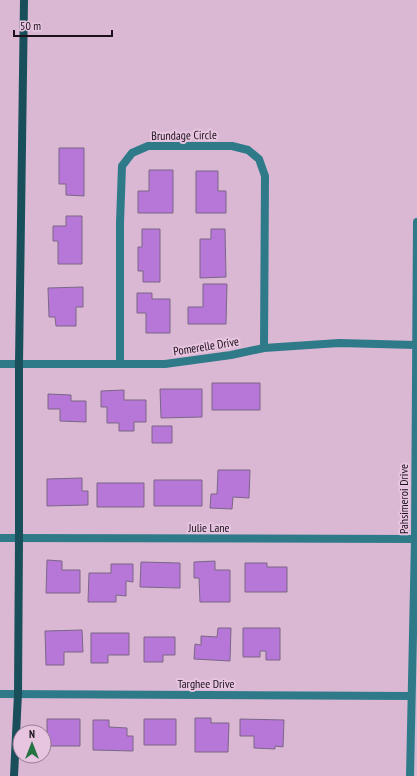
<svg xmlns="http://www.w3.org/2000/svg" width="417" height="776" font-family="'PT Sans Narrow',sans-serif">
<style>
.building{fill:#b777d8;stroke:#7b6786}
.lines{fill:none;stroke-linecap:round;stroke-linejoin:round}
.street{stroke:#2e7a89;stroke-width:8}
.secondary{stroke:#194f5a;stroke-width:8}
.labels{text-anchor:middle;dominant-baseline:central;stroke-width:4;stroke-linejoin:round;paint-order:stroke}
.street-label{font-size:12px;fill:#1c111a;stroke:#e7c5e0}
</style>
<rect width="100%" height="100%" fill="#dab8d3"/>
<!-- building -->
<path class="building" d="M59,148H84V196L66,195V184H59Z
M149,170H173V213H138V191H149Z
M196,171H218V191H226V213H196Z
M66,216H82V264H58V241H53V226H66Z
M142,229H160V282H143V271H138V247H142Z
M211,229H225L226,277L200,278V239H211Z
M203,284H227L226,324H188V307H203Z
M83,287V307H76V326H56L55,317H49L48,288Z
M137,293H152V299H170V333H146V313H137Z
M212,383H260V410H212Z
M160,389H202V417L161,418Z
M124,390V400H146V422H134V431H119V423H107V407H101V391Z
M48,394L71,395V401H86V422L60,421V409H48Z
M152,426H172V443H152Z
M218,470H250L249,498L233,497L232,509L210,508L211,494H217Z
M82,478V491H88V505L47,506V479Z
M154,480H202V506H154Z
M97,483H144V507H97Z
M47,560L62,561V570H80V593H46Z
M215,561V570H230V602H200L199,578H194V562Z
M141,562L180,563V588L140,587Z
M245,563H267V567H287V592H245Z
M111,564H133V582L126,581V596L116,595V602H88L89,573H111Z
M218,628H231L230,661L194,659L195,644L201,645V636L217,637Z
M243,628H280V660H266V651H260V657H243Z
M82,630L83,652H64V665H46L45,631Z
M91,633H129V655H108V663H91Z
M144,637H175V655H163V662H144Z
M195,718H211V723H229L228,752H195Z
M47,719H80V746H47Z
M144,719H176V745H144Z
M240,719L284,720L283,747L275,746V749L254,748V736H240Z
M93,720H109V727L127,728V736H133V751L93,750Z"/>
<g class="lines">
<!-- street -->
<path class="street" d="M0,364H165L231,355L264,348L339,343L416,345
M120,364V223L122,166L132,153L148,146H232L248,150L259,159L265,176L264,348
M0,538L417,539
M0,694L411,696
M410,776L415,539L417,222"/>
<!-- secondary -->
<path class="secondary" d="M14,776L18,694L19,538V364L24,0"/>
</g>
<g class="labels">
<!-- street labels -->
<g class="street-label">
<text transform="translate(184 135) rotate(-1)">Brundage Circle</text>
<text transform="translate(206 346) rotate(-9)">Pomerelle Drive</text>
<text transform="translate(403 499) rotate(-90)">Pahsimeroi Drive</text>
<text x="209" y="527">Julie Lane</text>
<text x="206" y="683">Targhee Drive</text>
</g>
</g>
<!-- north arrow -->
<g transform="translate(32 744)"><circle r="19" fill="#e7c5e0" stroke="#967d91"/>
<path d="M0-3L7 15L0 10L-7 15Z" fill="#237343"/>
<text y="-6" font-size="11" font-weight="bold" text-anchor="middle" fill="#1c111a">N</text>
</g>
<!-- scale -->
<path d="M14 30v6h98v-6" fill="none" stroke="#1c111a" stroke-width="2"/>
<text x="20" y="30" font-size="12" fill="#1c111a" stroke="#e7c5e0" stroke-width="3" paint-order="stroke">50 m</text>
</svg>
